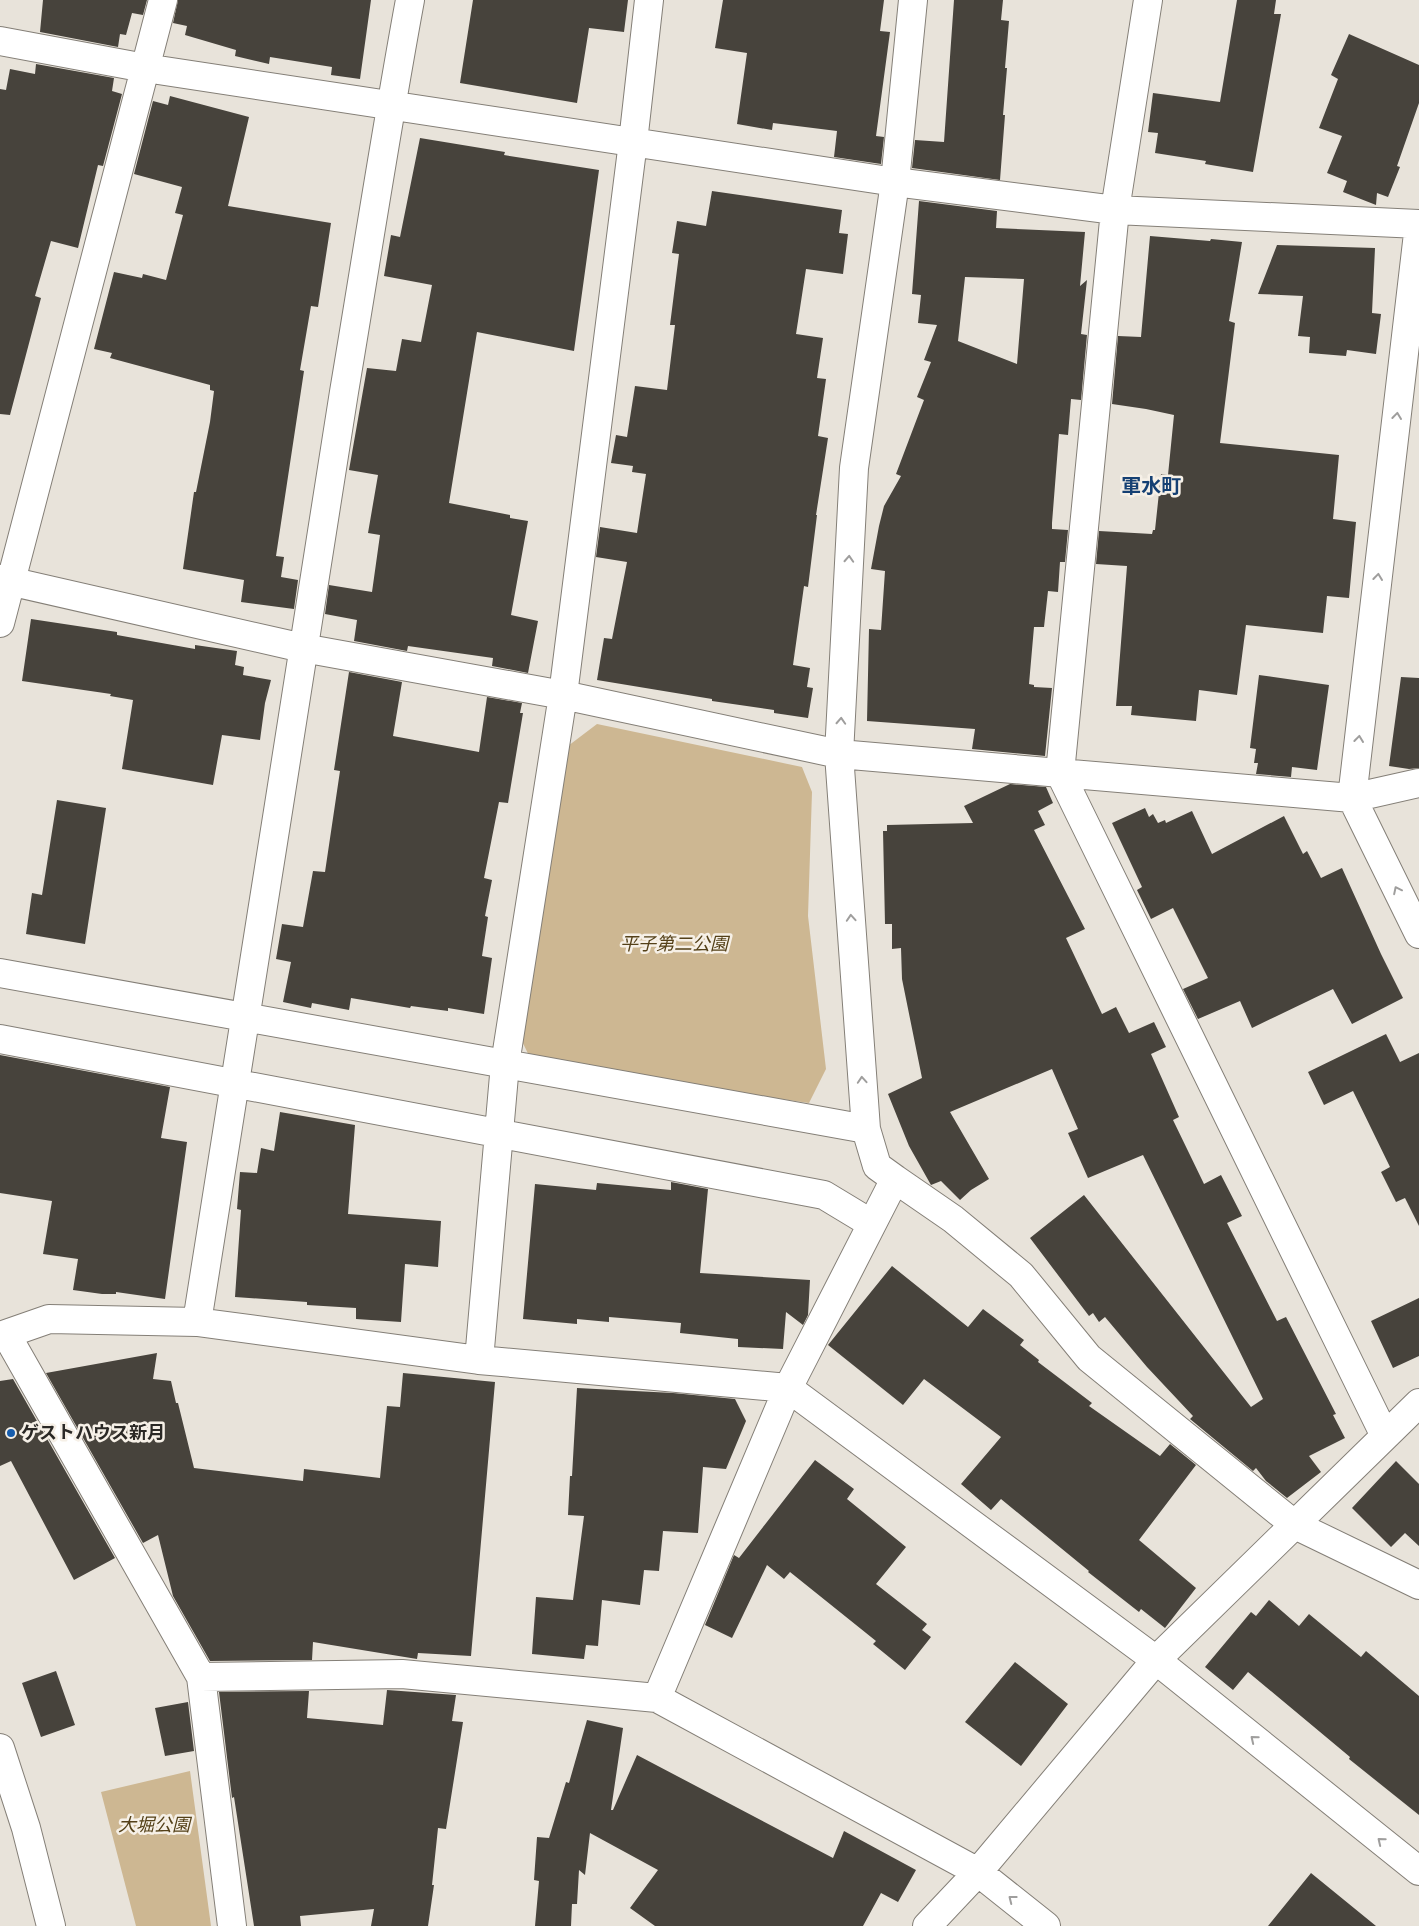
<svg xmlns="http://www.w3.org/2000/svg" width="1419" height="1926" font-family="Spectral,'Noto Sans JP',serif">
<style>
.green{fill:#cdb792}
.building{fill:#47433c;fill-rule:evenodd}
.lines{fill:none;stroke-linecap:round;stroke-linejoin:round}
.minor-casing{stroke:#847f77;stroke-width:30}
.tertiary-casing{stroke:#847f77;stroke-width:30}
.minor{stroke:#fff;stroke-width:28}
.tertiary{stroke:#fff;stroke-width:28}
.oneway{stroke:#9f9e9d}
.poi-dot{fill:#175dad;stroke:#f6f0e7;stroke-width:2}
.labels{text-anchor:middle;dominant-baseline:central;stroke-width:5;stroke-linejoin:round;paint-order:stroke}
.park-label{font-size:18px;font-style:italic;fill:#544018;stroke:#f6f0e7}
.poi-label{font-size:18px;font-weight:bold;fill:#2a2825;stroke:#f6f0e7;text-anchor:start}
.quarter-label{font-size:20px;font-weight:bold;fill:#154073;stroke:#f6f0e7}
</style>
<rect width="100%" height="100%" fill="#e8e3da"/>
<!-- green -->
<path class="green" d="M597,724L802,767L812,792L808,916L826,1069L809,1103L533,1064L520,1037L564,749Z
M190,1771L211,1926H136L101,1792Z"/>
<!-- building -->
<path class="building" d="M43,0H147L143,15L132,13L126,35L120,34L118,47L40,32Z
M178,0H371L360,79L331,75L332,67L270,57L269,64L235,56L236,50L185,35L187,26L173,23Z
M473,0H628L624,32L589,28L577,103L460,83Z
M723,0H884L880,31L890,32L876,136L884,137L881,164L834,157L837,131L773,123L772,130L737,124L747,53L715,48Z
M954,0H1003L1001,20L1009,21L1005,68H1007L1003,115H1005L1000,180L912,168L915,140L944,142Z
M1237,0H1276L1274,14H1281L1253,172L1205,164L1206,161L1155,153L1158,133L1148,132L1153,93L1220,102Z
M1349,34L1419,65V103L1397,166L1400,167L1388,197L1377,193L1376,205L1343,192L1347,181L1327,173L1342,136L1319,128L1338,79L1331,75Z
M36,64L114,78L112,91L122,94L103,166L98,165L78,248L51,241L35,296L41,298L10,415L0,414V89L6,90L10,69L35,74Z
M170,96L249,117L228,206L331,223L318,307L311,306L300,370L304,371L276,556L284,557L281,577L298,580L294,609L241,602L244,580L183,569L194,492H196L210,422L214,391L210,390V385L110,358L112,353L94,349L114,272L142,278L143,274L166,280L183,215L175,213L182,187L134,174L153,101L168,105Z
M420,138L505,152L504,155L599,170L574,351L477,332L449,503L510,515V518L528,521L511,615L538,621L528,673L492,666L493,658L408,646L407,651L354,641L357,620L325,614L329,585L372,592L380,535L368,533L378,475L349,470L367,368L396,371L402,339L421,342L432,285L384,276L391,235L400,237Z
M712,191L842,210L839,233L848,234L843,274L806,269L796,334L823,338L817,378L826,379L818,436L828,438L816,515H817L808,587L804,586L793,665L810,668L807,687L813,688L808,718L774,713V710L712,701V699L597,680L604,638L612,639L627,562L596,557L600,527L637,533L646,474L632,472L633,466L611,463L616,435L627,437L635,386L667,390L675,325H670L679,254L672,253L677,221L706,226Z
M919,201L997,211L996,228L1085,232L1080,286L1087,280L1081,334L1087,335L1081,400L1071,399L1068,435L1059,434L1052,523V529L1068,530L1065,562H1060L1058,592L1048,591L1044,627H1034L1029,684L1034,685V687L1052,688L1045,756L972,749L975,729L867,721L869,629L881,630L885,571L871,569L879,526L884,506L901,476L896,474L924,400L917,397L931,362L924,360L937,325L918,323L921,295L912,294ZM965,277L1024,279L1017,364L958,341Z
M1150,236L1210,241L1211,239L1242,242L1229,321L1235,323L1220,443L1339,455L1333,519L1356,522L1349,598L1327,596L1323,633L1246,625L1237,695L1199,690L1196,721L1131,715L1132,706H1116L1127,566L1096,564L1099,531L1152,534L1153,530H1155L1161,474L1168,475L1174,415L1146,409L1112,404L1118,336L1141,337Z
M1277,245L1375,248L1372,313L1381,314L1376,354L1347,350L1346,356L1309,353L1310,337L1298,336L1303,296L1258,294Z
M31,619L117,632V635L195,649V645L237,651L235,665L244,667L243,675L271,680L265,703L260,740L222,735L213,785L122,769L133,700L110,696L111,694L22,681Z
M349,672L402,682L393,736L479,752L487,697L522,703L520,713H523L508,803L499,802L484,878L492,880L485,916L488,917L482,956L492,958L484,1014L448,1008V1011L411,1006L410,1008L351,998L349,1010L312,1003L311,1008L283,1002L291,962L276,959L282,924L303,927L313,871L325,872L340,771L334,770Z
M1259,675L1329,685L1317,770L1292,767L1291,777L1256,774L1258,763H1254L1256,749L1250,748Z
M1401,677L1419,678V768L1409,769L1389,766Z
M1010,784L1046,787L1053,803L1038,811L1045,825L1034,830L1085,929L1066,938L1102,1014L1116,1007L1129,1033L1154,1022L1166,1047L1151,1054L1179,1117L1173,1120L1204,1184L1221,1175L1242,1216L1227,1223L1277,1321L1286,1317L1336,1414L1333,1415L1345,1438L1309,1456L1321,1472L1287,1498L1266,1481L1256,1468L1253,1471L1190,1419L1193,1416L1147,1367L1105,1317L1099,1322L1093,1313L1089,1316L1030,1238L1084,1195L1251,1407L1263,1399L1143,1155L1088,1178L1068,1133L1078,1129L1052,1069L950,1112L989,1179L971,1190L960,1200L941,1181L931,1185L909,1146L888,1094L922,1078L902,979L901,948L892,949V924H885L883,831H887V825L973,823L964,806Z
M57,800L106,808L85,944L26,934L32,893L42,895Z
M1145,808L1149,817L1153,814L1158,823L1165,820L1166,823L1192,811L1212,854L1284,816L1303,854L1307,851L1321,878L1342,868L1381,954L1403,998L1352,1024L1333,989L1252,1028L1240,1001L1198,1019L1183,989L1208,978L1173,908L1151,919L1137,890L1142,887L1112,823Z
M1386,1034L1400,1062L1419,1053V1226L1405,1198L1396,1202L1381,1172L1390,1167L1353,1091L1324,1105L1308,1072Z
M0,1055L170,1087L161,1138L187,1142L165,1299L116,1292V1294H102L73,1290L78,1259L43,1254L52,1201L0,1193Z
M280,1112L355,1125L348,1214L441,1221L438,1267L405,1264L401,1322L356,1319V1308L307,1305V1302L235,1297L241,1210L237,1209L240,1172L257,1173L261,1148L274,1151Z
M671,1182L708,1189L700,1273L810,1280L808,1315L803,1325L786,1312L783,1349L738,1347V1339L680,1333L681,1323L609,1317V1322L577,1319V1324L523,1319L535,1184L596,1190L597,1183L671,1190Z
M892,1266L968,1327L983,1309L1024,1340L1020,1345L1039,1360L1038,1362L1092,1403L1089,1406L1160,1456L1170,1444L1196,1465L1139,1540L1196,1588L1165,1628L1141,1609L1139,1612L1088,1572L1089,1571L1001,1499L991,1510L961,1484L1001,1437L924,1379L903,1405L828,1345Z
M1419,1298V1356L1393,1368L1371,1321Z
M157,1353L153,1379L171,1381L176,1403H178L194,1468L303,1481L304,1469L380,1478L387,1406L400,1407L403,1373L495,1382L471,1656L418,1653L417,1659L313,1642L312,1660L210,1661L173,1596L158,1535L143,1543L46,1373Z
M13,1379L115,1558L74,1580L11,1461L0,1466V1381Z
M577,1388L673,1393L735,1399L746,1421L726,1469L703,1467L698,1533L663,1531L659,1571L644,1570L640,1605L602,1600L598,1646L586,1645L584,1659L532,1654L536,1597L573,1600L584,1516L568,1515L570,1476H572Z
M815,1460L854,1489L847,1499L906,1547L876,1584L927,1624L922,1630L931,1637L905,1670L873,1644L876,1641L790,1572L784,1579L767,1565L732,1638L705,1625L734,1555L739,1558Z
M1396,1461L1419,1484V1546L1405,1533L1391,1547L1352,1508Z
M1269,1600L1299,1626L1309,1614L1361,1657L1366,1651L1419,1696V1815L1349,1759L1350,1757L1248,1672L1233,1690L1205,1667L1251,1612L1256,1616Z
M1015,1662L1068,1704L1021,1766L965,1722Z
M56,1671L75,1725L41,1737L22,1683Z
M387,1690L456,1695L452,1721L463,1722L446,1829L438,1828L432,1885H434L428,1926H371L374,1909L300,1916L301,1926H254L234,1797L232,1798L219,1692L309,1691L307,1718L383,1725Z
M188,1702L194,1751L165,1756L155,1708Z
M587,1720L623,1728L611,1810H613L637,1755L833,1858L844,1831L916,1870L898,1902L881,1893L863,1926H655L630,1908L658,1870L590,1833L585,1875L579,1870L577,1904H572L571,1926H535L539,1881L534,1880L537,1837L549,1838L566,1782L569,1783Z
M1311,1873L1376,1926H1268Z"/>
<g class="lines">
<!-- minor casing -->
<g class="minor-casing">
<path id="minor" d="M913,0L895,182L854,468L839,754L866,1129L877,1166L895,1179L788,1388L1156,1660L978,1872L927,1926
M1148,0L1115,210L1060,773L1385,1436
M0,41L145,68L895,182L1115,210L1419,224
M1419,225L1352,798L1419,934
M0,579L303,648L563,695L839,754L1352,798L1419,783
M0,623L163,0
M0,973L866,1129
M0,1039L824,1195L872,1224
M895,1179L953,1219L1021,1275L1089,1358L1295,1525L1419,1585
M197,1322C248,1012 294,702 344,392C366,261 386,130 410,0
M6,1334L49,1319L197,1322L479,1360L788,1388L657,1698L978,1872L1046,1926
M0,1337L6,1334L201,1677L402,1674L657,1698
M479,1360L505,1064L563,695L633,142L649,0
M1419,1403L1156,1660L1419,1871
M201,1677L232,1926"/>
</g>
<!-- tertiary casing -->
<g class="tertiary-casing">
<path id="tertiary" d="M0,1748L26,1828L51,1926"/>
</g>
<!-- minor -->
<use href="#minor" class="minor"/>
<!-- tertiary -->
<use href="#tertiary" class="tertiary"/>
</g>
<!-- one-way arrows -->
<defs><path id="oneway-chevron" d="M-2-3.5L2.5 0L-2 3.5" fill="none" stroke-width="1.6" stroke-linecap="round" stroke-linejoin="round" transform="scale(1.25)"/></defs>
<g class="oneway">
<use href="#oneway-chevron" transform="translate(1397 416) rotate(-83)"/>
<use href="#oneway-chevron" transform="translate(849 559) rotate(-87)"/>
<use href="#oneway-chevron" transform="translate(1378 577) rotate(-83)"/>
<use href="#oneway-chevron" transform="translate(841 721) rotate(-87)"/>
<use href="#oneway-chevron" transform="translate(1359 739) rotate(-83)"/>
<use href="#oneway-chevron" transform="translate(1397 890) rotate(-116)"/>
<use href="#oneway-chevron" transform="translate(851 918) rotate(-94)"/>
<use href="#oneway-chevron" transform="translate(862 1080) rotate(-94)"/>
<use href="#oneway-chevron" transform="translate(1254 1739) rotate(-141)"/>
<use href="#oneway-chevron" transform="translate(1381 1841) rotate(-141)"/>
<use href="#oneway-chevron" transform="translate(1012 1899) rotate(-142)"/>
</g>
<!-- markers -->
<circle class="poi-dot" cx="11" cy="1433" r="5"/>
<g class="labels">
<!-- park labels -->
<g class="park-label">
<text x="674" y="944">平子第二公園</text>
<text x="154" y="1825">大堀公園</text>
</g>
<!-- poi labels -->
<g class="poi-label">
<text x="21" y="1433">ゲストハウス新月</text>
</g>
<!-- quarter labels -->
<g class="quarter-label">
<text x="1151" y="487">軍水町</text>
</g>
</g>
</svg>
